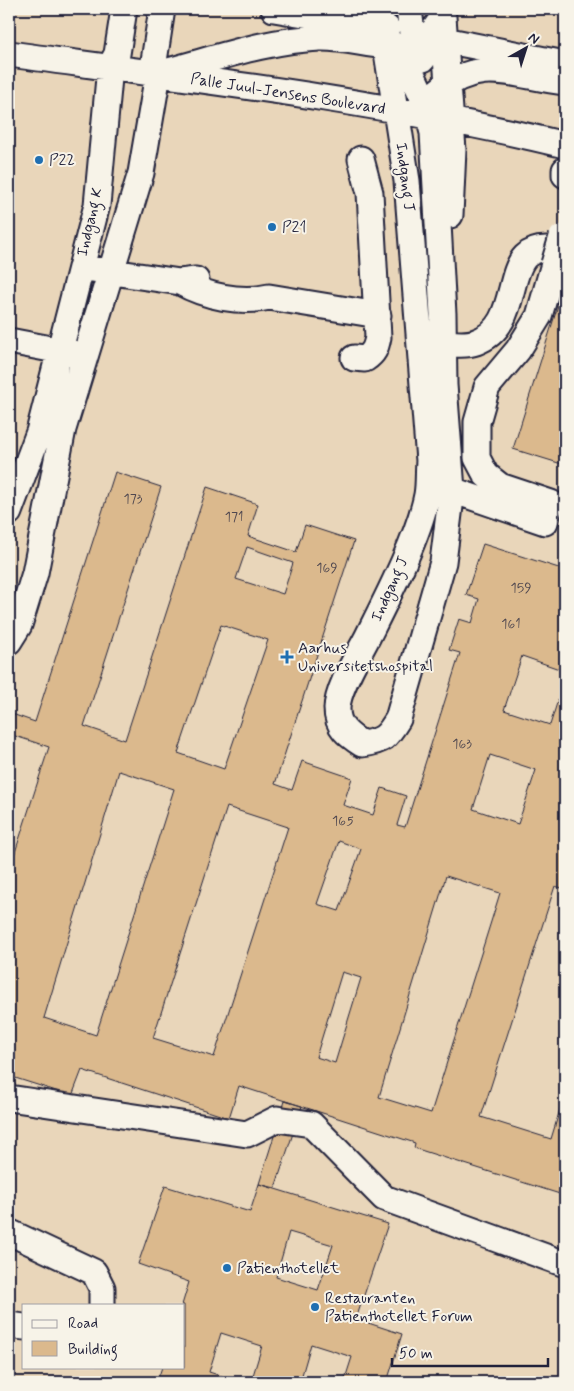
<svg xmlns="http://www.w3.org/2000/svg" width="574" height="1391" font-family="Mynerve,sans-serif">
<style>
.built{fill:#e9d6ba;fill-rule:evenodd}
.building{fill:#dbb98d;stroke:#22223b;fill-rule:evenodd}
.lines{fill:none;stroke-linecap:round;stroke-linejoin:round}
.minor-casing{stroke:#22223b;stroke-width:29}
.minor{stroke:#f7f3e8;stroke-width:25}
.minor-bridge-casing{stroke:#22223b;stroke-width:29;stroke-linecap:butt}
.minor-bridge{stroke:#f7f3e8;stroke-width:25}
.poi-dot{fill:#1f6fb2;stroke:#f7f3e8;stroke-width:2}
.labels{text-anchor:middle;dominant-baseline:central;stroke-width:4;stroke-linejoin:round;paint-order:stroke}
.number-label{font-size:14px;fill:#504850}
.street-label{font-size:16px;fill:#22223b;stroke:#f7f3e8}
.poi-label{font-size:16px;fill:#22223b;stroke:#f7f3e8;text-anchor:start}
</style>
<rect width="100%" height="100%" fill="#efe2cd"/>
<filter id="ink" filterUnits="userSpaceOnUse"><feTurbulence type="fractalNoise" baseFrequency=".02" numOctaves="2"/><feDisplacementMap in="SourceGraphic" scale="10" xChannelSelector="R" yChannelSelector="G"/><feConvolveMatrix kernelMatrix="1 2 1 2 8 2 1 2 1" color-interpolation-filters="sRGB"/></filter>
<g filter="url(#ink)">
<!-- built -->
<path class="built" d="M9,9H565V1382H9ZM24,1305H184V1367H24Z"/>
<!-- building -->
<path class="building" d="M543,9H553L552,14L542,13Z
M565,283V465L513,449Z
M115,472L161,487L84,726L125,740L207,487L258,504L248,536L296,552L305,525L354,541L275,784L292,790L302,761L352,778L343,805L373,815L382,788L406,796L397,825L405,827L460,653L449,650L459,619L472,623L479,599L466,595L483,544L565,570V671L522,656L504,710L550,725L565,678V889L555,886L481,1117L551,1139L565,1093V1188L563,1195L414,1148L415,1143L239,1086L229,1118L82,1070L72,1096L9,1076L11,1060H9V871L49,747L9,734V713L35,722ZM247,547L293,563L283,594L236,579ZM221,625L268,640L224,769L178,753ZM490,755L536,770L518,824L473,809ZM119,771L174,789L96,1035L44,1018ZM227,807L288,827L214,1057L153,1038ZM339,841L361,849L339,911L317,904ZM446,876L500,893L431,1113L379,1097ZM342,972L361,978L335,1063L316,1057Z
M285,1101L302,1106L275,1188L259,1184Z
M259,1184L388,1224L356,1319L402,1334L387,1382H344L352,1357L311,1344L300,1382H251L262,1346L221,1333L209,1372L240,1382H157L162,1367H184V1305H182L189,1282L138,1264L165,1186L250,1212ZM289,1232L333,1245L318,1290L276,1277Z"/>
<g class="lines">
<!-- minor casing -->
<g class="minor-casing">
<path id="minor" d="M274,9L387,28
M409,9L412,33L423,59
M440,9L443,17L453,150L450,215
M372,25L394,46L408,65L425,102L433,133L443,314L444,385L452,490L443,562L398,719C387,737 384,741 362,744C348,735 337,727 337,709C337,689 359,654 368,636C387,598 419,536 427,495C429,484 428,472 429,461L407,181L386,46C383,34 381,21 379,9
M429,37L565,64
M9,54C195,79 383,101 565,145
M168,71C217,58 268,40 320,38C351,37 382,51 414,45C428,42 436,27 443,17
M437,92C481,55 516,77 565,82
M565,170V175
M92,269L180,282L196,280
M180,282C205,296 241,304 269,297L378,315
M426,340C440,342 462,347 476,342C532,322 491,231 565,252
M9,341L77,354
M354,358L365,359C374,353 376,348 378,337L370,193L361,159
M452,490L545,522L551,503L500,486L486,475L477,458V422L487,387L518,350L539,316L554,264
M9,512L39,432L97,205L110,67L117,54L124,9
M9,641L19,625L35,573L63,429L141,173L158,74L154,61L162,9
M9,1098L247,1134L277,1119L311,1124L384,1198L565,1264
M9,1232L94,1272L102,1288V1305
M9,1325L24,1327"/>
</g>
<!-- minor -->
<use href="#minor" class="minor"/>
<!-- minor-bridge casing -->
<g class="minor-bridge-casing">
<path id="minor-bridge" d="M554,264L562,237"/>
</g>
<!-- minor-bridge -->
<use href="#minor-bridge" class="minor-bridge"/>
</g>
</g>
<!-- markers -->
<g class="poi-dot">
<circle cx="39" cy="160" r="5"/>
<circle cx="272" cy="227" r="5"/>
<path d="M284.5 649.5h5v5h5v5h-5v5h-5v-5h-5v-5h5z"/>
<circle cx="227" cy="1268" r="5"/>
<circle cx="315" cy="1307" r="5"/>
</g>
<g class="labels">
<!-- number labels -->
<g class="number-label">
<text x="133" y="499">173</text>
<text x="234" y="517">171</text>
<text x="327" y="568">169</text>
<text x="521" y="588">159</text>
<text x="511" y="624">161</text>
<text x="462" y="744">163</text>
<text x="343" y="821">165</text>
</g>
<!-- street labels -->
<g class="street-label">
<text transform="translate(288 94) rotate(9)">Palle Juul-Jensens Boulevard</text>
<text transform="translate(405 177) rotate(83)">Indgang J</text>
<text transform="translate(90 222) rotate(-77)">Indgang K</text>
<text transform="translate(390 589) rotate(-66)">Indgang J</text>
</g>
<!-- poi labels -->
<g class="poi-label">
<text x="49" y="160">P22</text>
<text x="282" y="227">P21</text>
<text x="298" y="648">Aarhus<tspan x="298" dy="18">Universitetshospital</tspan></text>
<text x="237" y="1268">Patienthotellet</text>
<text x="325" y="1298">Restauranten<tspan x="325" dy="18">Patienthotellet Forum</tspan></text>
</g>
</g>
<!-- margin -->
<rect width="574" height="1391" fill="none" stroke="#f7f3e8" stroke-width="30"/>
<rect x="15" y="15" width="544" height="1361" fill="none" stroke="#22223b" stroke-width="2" filter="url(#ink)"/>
<!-- legend -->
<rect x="22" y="1304" width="162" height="65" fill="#f7f3e8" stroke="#a29fa3"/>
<rect x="32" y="1320" width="25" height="8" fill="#f7f3e8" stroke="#a29fa3"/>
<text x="68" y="1328" font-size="15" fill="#22223b">Road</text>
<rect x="32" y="1341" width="25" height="15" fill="#dbb98d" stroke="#a29fa3"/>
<text x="68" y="1354" font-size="15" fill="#22223b">Building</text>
<!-- north arrow -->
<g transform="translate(526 48) rotate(39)" stroke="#f7f3e8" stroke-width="4" paint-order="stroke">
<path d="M0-4L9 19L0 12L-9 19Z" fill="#22223b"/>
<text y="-8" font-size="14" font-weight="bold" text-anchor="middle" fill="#22223b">N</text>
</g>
<!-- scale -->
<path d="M392 1358v8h156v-8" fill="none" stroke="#22223b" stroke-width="2.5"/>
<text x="399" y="1358" font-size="15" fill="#22223b" stroke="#f7f3e8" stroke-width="4" paint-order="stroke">50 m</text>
</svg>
